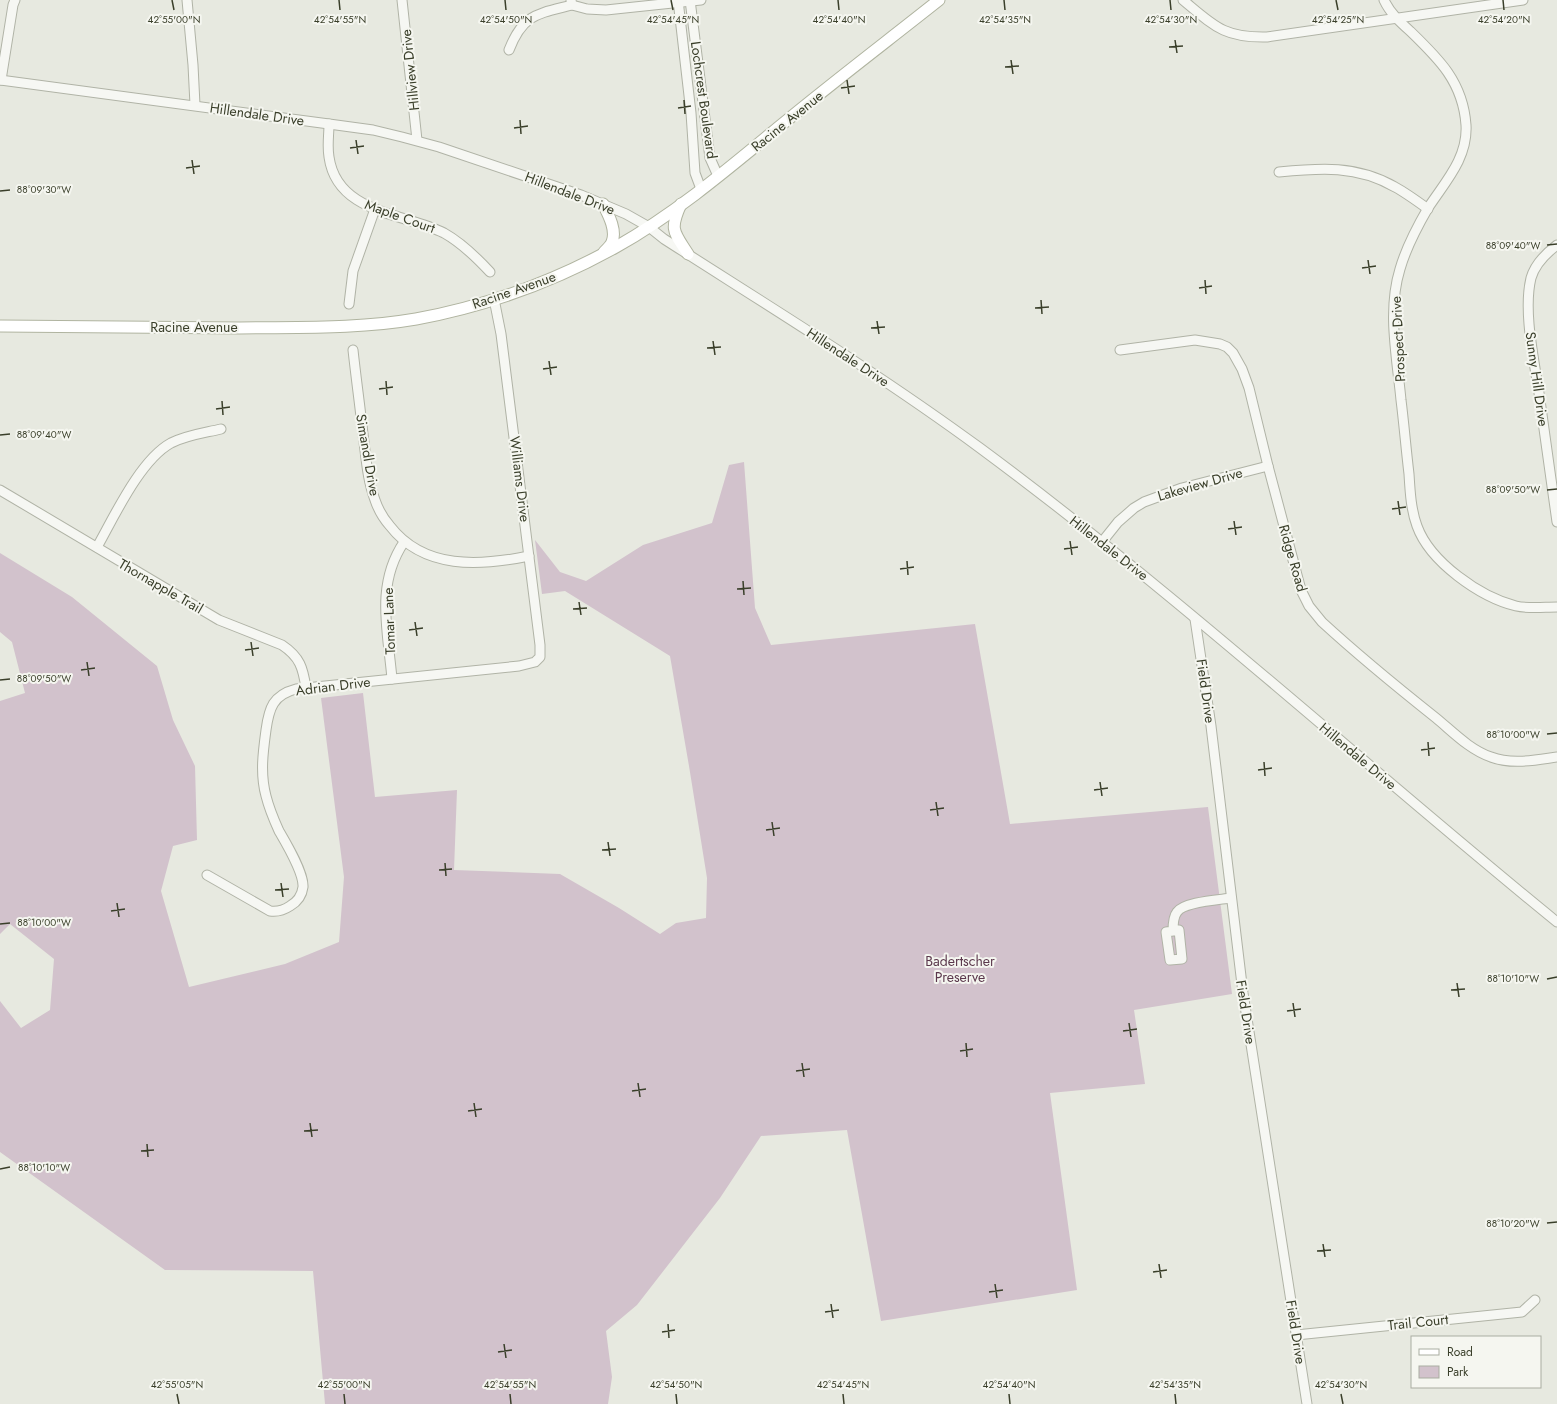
<svg xmlns="http://www.w3.org/2000/svg" width="1557" height="1404" font-family="Jost,sans-serif">
<rect width="100%" height="100%" fill="#e7e9e0"/>
<polygon fill="#d2c2cc" points="744,462 755,608 771,645 975,624 1010,824 1208,807 1232,994 1134,1010 1145,1084 1050,1093 1077,1290 881,1321 847,1130 761,1136 720,1198 637,1305 606,1331 612,1377 608,1404 325,1404 313,1271 165,1270 0,1152 0,1001 21,1028 50,1010 54,959 10,924 0,934 0,701 25,693 12,642 0,632 0,553 72,597 157,666 173,720 195,766 197,840 173,846 161,891 189,987 285,964 339,942 344,877 321,698 363,693 375,797 457,790 454,870 560,874 619,908 660,934 676,923 706,918 707,878 689,766 670,656 565,591 542,594 535,540 560,572 586,581 643,545 712,523 729,465"/>
<g fill="none" stroke-linecap="round" stroke-linejoin="round">
<g stroke="#b0b3a6" stroke-width="11">
<g id="minor">
<polyline points="187,0 193,65 195,105"/>
<polyline points="402,0 417,140"/>
<polyline points="571,0 572,5 587,9 606,10 701,0"/>
<polyline points="678,0 691,113 695,173 701,189"/>
<polyline points="690,0 710,158 718,176"/>
<path d="M 1183,0 C 1214,26 1224,38 1267,37 L 1523,0"/>
<path d="M 1384,0 C 1390,13 1400,22 1410,31 C 1439,59 1463,82 1466,125 C 1468,158 1445,182 1428,208 C 1417,227 1406,248 1400,269 C 1387,311 1397,357 1401,400 C 1404,424 1406,449 1409,474 C 1410,491 1411,510 1417,526 C 1430,562 1480,597 1516,606 C 1529,609 1544,607 1557,607"/>
<path d="M 509,50 C 523,14 537,14 572,5"/>
<path d="M 0,80 L 329,124 L 373,130 L 402,137 L 439,147 L 581,195 L 626,214 L 649,227 L 664,239 C 770,307 878,373 980,448 C 1180,596 1364,765 1557,922"/>
<polyline points="1,80 13,5 15,0"/>
<path d="M 329,124 C 329,135 327,146 329,157 C 337,214 405,213 444,233 C 462,243 477,258 490,272"/>
<path d="M 1279,172 C 1320,168 1357,165 1395,187 C 1406,193 1417,201 1428,209"/>
<path d="M 1557,245 C 1545,254 1535,264 1531,278 C 1523,311 1534,359 1539,393 C 1545,436 1551,479 1557,522"/>
<polyline points="349,304 353,271 375,209"/>
<path d="M 353,350 C 356,378 360,406 363,434 C 366,456 367,479 375,500 C 378,509 383,518 390,526 C 424,570 480,566 529,556"/>
<path d="M 1120,350 L 1195,340 L 1220,344 L 1227,347 L 1233,353 L 1242,369 L 1249,388 L 1268,466 L 1301,590 L 1309,606 L 1322,622 C 1359,656 1397,687 1436,718 C 1453,732 1470,750 1491,757 C 1512,765 1535,760 1557,757"/>
<path d="M 0,490 L 219,620 L 282,645 C 300,657 303,668 306,688"/>
<polyline points="1102,542 1118,522 1134,508 1144,502 1182,488 1268,466"/>
<path d="M 97,547 C 114,517 140,460 171,443 C 187,435 204,433 221,429"/>
<polyline points="1195,619 1211,726 1243,993 1307,1404"/>
<path d="M 392,679 C 388,631 375,585 404,542"/>
<path d="M 207,875 L 270,911 C 277,912 284,910 290,906 C 297,902 302,895 303,887 C 304,873 286,843 279,831 C 274,820 269,808 266,796 C 260,774 263,752 266,730 C 269,708 273,695 296,689 L 519,666 L 535,662 L 540,657 L 540,645 L 501,334 L 494,299"/>
<path d="M 1173,931 L 1166,932 L 1170,960 L 1182,959 L 1179,930 L 1173,931 C 1173,925 1173,917 1177,912 C 1184,902 1218,900 1231,898"/>
<polyline points="1296,1335 1522,1312 1535,1300"/>
</g>
</g>
<g stroke="#b0b4a0" stroke-width="13">
<g id="major">
<path d="M 603,204 C 608,214 617,230 612,242 C 611,245 607,249 604,252"/>
<path d="M 681,204 C 669,230 674,232 688,254"/>
<path d="M 0,326 C 80,327 160,328 240,328 C 298,327 358,329 416,319 C 486,306 555,281 616,247 C 675,214 728,169 780,126 C 832,83 886,42 939,0"/>
</g>
</g>
<use href="#minor" stroke="#f6f7f3" stroke-width="9"/>
<use href="#major" stroke="#fff" stroke-width="11"/>
</g>
<path fill="none" stroke="#3a3f2a" stroke-width="1.5" d="M 172,0 L 174,10M 339,0 L 340,10M 505,0 L 506,10M 671,0 L 673,10M 838,0 L 839,10M 1004,0 L 1005,10M 1170,0 L 1171,10M 1336,0 L 1338,10M 1503,0 L 1504,10M 1175,40 L 1177,53M 1169,47 L 1183,46M 1011,60 L 1013,74M 1005,67 L 1019,66M 847,80 L 849,94M 841,88 L 855,86M 684,100 L 685,114M 678,108 L 691,106M 520,120 L 521,134M 514,128 L 528,126M 356,140 L 358,154M 350,148 L 364,146M 192,160 L 194,174M 186,168 L 200,166M 0,191 L 10,190M 1547,245 L 1557,244M 1368,260 L 1370,274M 1362,268 L 1376,266M 1205,280 L 1206,294M 1199,288 L 1212,286M 1041,300 L 1042,314M 1035,308 L 1049,307M 877,321 L 879,334M 871,328 L 885,327M 713,341 L 715,355M 707,348 L 721,347M 549,361 L 551,375M 543,369 L 557,367M 386,381 L 387,395M 379,389 L 393,387M 222,401 L 223,415M 216,409 L 230,407M 0,435 L 10,434M 1547,490 L 1557,489M 1398,501 L 1400,515M 1392,509 L 1406,507M 1234,521 L 1236,535M 1228,529 L 1242,527M 1070,541 L 1072,555M 1064,549 L 1078,547M 907,561 L 908,575M 900,569 L 914,567M 743,581 L 744,595M 737,589 L 751,588M 579,602 L 581,615M 573,609 L 587,608M 415,622 L 417,636M 409,630 L 423,628M 251,642 L 253,656M 245,650 L 259,648M 87,662 L 89,676M 81,670 L 95,668M 0,680 L 10,679M 1547,734 L 1557,733M 1428,742 L 1429,756M 1421,750 L 1435,748M 1264,762 L 1265,776M 1258,770 L 1272,768M 1100,782 L 1102,796M 1094,790 L 1108,788M 936,802 L 938,816M 930,810 L 944,808M 772,822 L 774,836M 766,830 L 780,828M 608,842 L 610,856M 602,850 L 616,849M 445,863 L 446,876M 439,870 L 452,869M 281,883 L 283,897M 275,890 L 289,889M 117,903 L 119,917M 111,911 L 125,909M 0,924 L 10,923M 1547,979 L 1557,977M 1457,983 L 1459,997M 1451,990 L 1465,989M 1293,1003 L 1295,1017M 1287,1011 L 1301,1009M 1129,1023 L 1131,1037M 1123,1031 L 1137,1029M 966,1043 L 967,1057M 960,1051 L 973,1049M 802,1063 L 804,1077M 796,1071 L 810,1069M 638,1083 L 640,1097M 632,1091 L 646,1089M 474,1103 L 476,1117M 468,1111 L 482,1109M 310,1123 L 312,1137M 304,1131 L 318,1130M 147,1144 L 148,1157M 141,1151 L 154,1150M 0,1169 L 10,1167M 1547,1223 L 1557,1222M 1323,1244 L 1325,1257M 1317,1251 L 1331,1250M 1159,1264 L 1161,1278M 1153,1272 L 1167,1270M 995,1284 L 997,1298M 989,1292 L 1003,1290M 831,1304 L 833,1318M 825,1312 L 839,1310M 668,1324 L 669,1338M 662,1332 L 675,1330M 504,1344 L 506,1358M 498,1352 L 512,1350M 177,1394 L 179,1404M 344,1394 L 345,1404M 510,1394 L 511,1404M 676,1394 L 677,1404M 843,1394 L 844,1404M 1009,1394 L 1010,1404M 1175,1394 L 1176,1404M 1341,1394 L 1343,1404"/>
<g text-anchor="middle" stroke-width="4" stroke-linejoin="round" paint-order="stroke">
<g font-size="14" fill="#3a3f2a" stroke="#f5f6f0">
<text transform="translate(410 70) rotate(-96)" y="5">Hillview Drive</text>
<text transform="translate(704 100) rotate(82)" y="5">Lochcrest Boulevard</text>
<text transform="translate(257 114) rotate(8)" y="5">Hillendale Drive</text>
<text transform="translate(787 121) rotate(-39)" y="5">Racine Avenue</text>
<text transform="translate(570 193) rotate(21)" y="5">Hillendale Drive</text>
<text transform="translate(400 216) rotate(20)" y="5">Maple Court</text>
<text transform="translate(514 290) rotate(-19)" y="5">Racine Avenue</text>
<text x="194" y="332">Racine Avenue</text>
<text transform="translate(1398 339) rotate(-93)" y="5">Prospect Drive</text>
<text transform="translate(848 357) rotate(33)" y="5">Hillendale Drive</text>
<text transform="translate(1537 379) rotate(82)" y="5">Sunny Hill Drive</text>
<text transform="translate(368 455) rotate(80)" y="5">Simandl Drive</text>
<text transform="translate(520 479) rotate(83)" y="5">Williams Drive</text>
<text transform="translate(1200 484) rotate(-16)" y="5">Lakeview Drive</text>
<text transform="translate(1109 548) rotate(38)" y="5">Hillendale Drive</text>
<text transform="translate(1293 558) rotate(74)" y="5">Ridge Road</text>
<text transform="translate(161 586) rotate(30)" y="5">Thornapple Trail</text>
<text transform="translate(389 621) rotate(-92)" y="5">Tomar Lane</text>
<text transform="translate(333 686) rotate(-7)" y="5">Adrian Drive</text>
<text transform="translate(1206 691) rotate(82)" y="5">Field Drive</text>
<text transform="translate(1358 756) rotate(40)" y="5">Hillendale Drive</text>
<text transform="translate(1246 1012) rotate(81)" y="5">Field Drive</text>
<text transform="translate(1418 1322) rotate(-6)" y="5">Trail Court</text>
<text transform="translate(1296 1332) rotate(81)" y="5">Field Drive</text>
</g>
<g font-size="14" fill="#5b384c" stroke="#f5f6f0">
<text x="960" y="966">Badertscher<tspan x="960" dy="16">Preserve</tspan></text>
</g>
</g>
<g font-size="10" text-anchor="middle" fill="#3a3f2a" stroke="#f5f6f0" stroke-width="4" stroke-linejoin="round" paint-order="stroke">
<text x="174" y="23">42°55'00"N</text>
<text x="340" y="23">42°54'55"N</text>
<text x="506" y="23">42°54'50"N</text>
<text x="673" y="23">42°54'45"N</text>
<text x="839" y="23">42°54'40"N</text>
<text x="1005" y="23">42°54'35"N</text>
<text x="1171" y="23">42°54'30"N</text>
<text x="1338" y="23">42°54'25"N</text>
<text x="1504" y="23">42°54'20"N</text>
<text x="44" y="193">88°09'30"W</text>
<text x="1513" y="249">88°09'40"W</text>
<text x="44" y="438">88°09'40"W</text>
<text x="1513" y="493">88°09'50"W</text>
<text x="44" y="682">88°09'50"W</text>
<text x="1513" y="738">88°10'00"W</text>
<text x="44" y="926">88°10'00"W</text>
<text x="1513" y="982">88°10'10"W</text>
<text x="44" y="1171">88°10'10"W</text>
<text x="1513" y="1227">88°10'20"W</text>
<text x="177" y="1388">42°55'05"N</text>
<text x="344" y="1388">42°55'00"N</text>
<text x="510" y="1388">42°54'55"N</text>
<text x="676" y="1388">42°54'50"N</text>
<text x="843" y="1388">42°54'45"N</text>
<text x="1009" y="1388">42°54'40"N</text>
<text x="1175" y="1388">42°54'35"N</text>
<text x="1341" y="1388">42°54'30"N</text>
</g>
<rect x="1411" y="1336" width="130" height="52" fill="#f5f6f0" stroke="#aaada1"/>
<rect x="1419" y="1349" width="20" height="6" fill="#ffffff" stroke="#aaada1"/>
<text x="1447" y="1356" font-size="12" fill="#3a3f2a">Road</text>
<rect x="1419" y="1366" width="20" height="12" fill="#d2c2cc" stroke="#aaada1"/>
<text x="1447" y="1376" font-size="12" fill="#3a3f2a">Park</text>
</svg>
